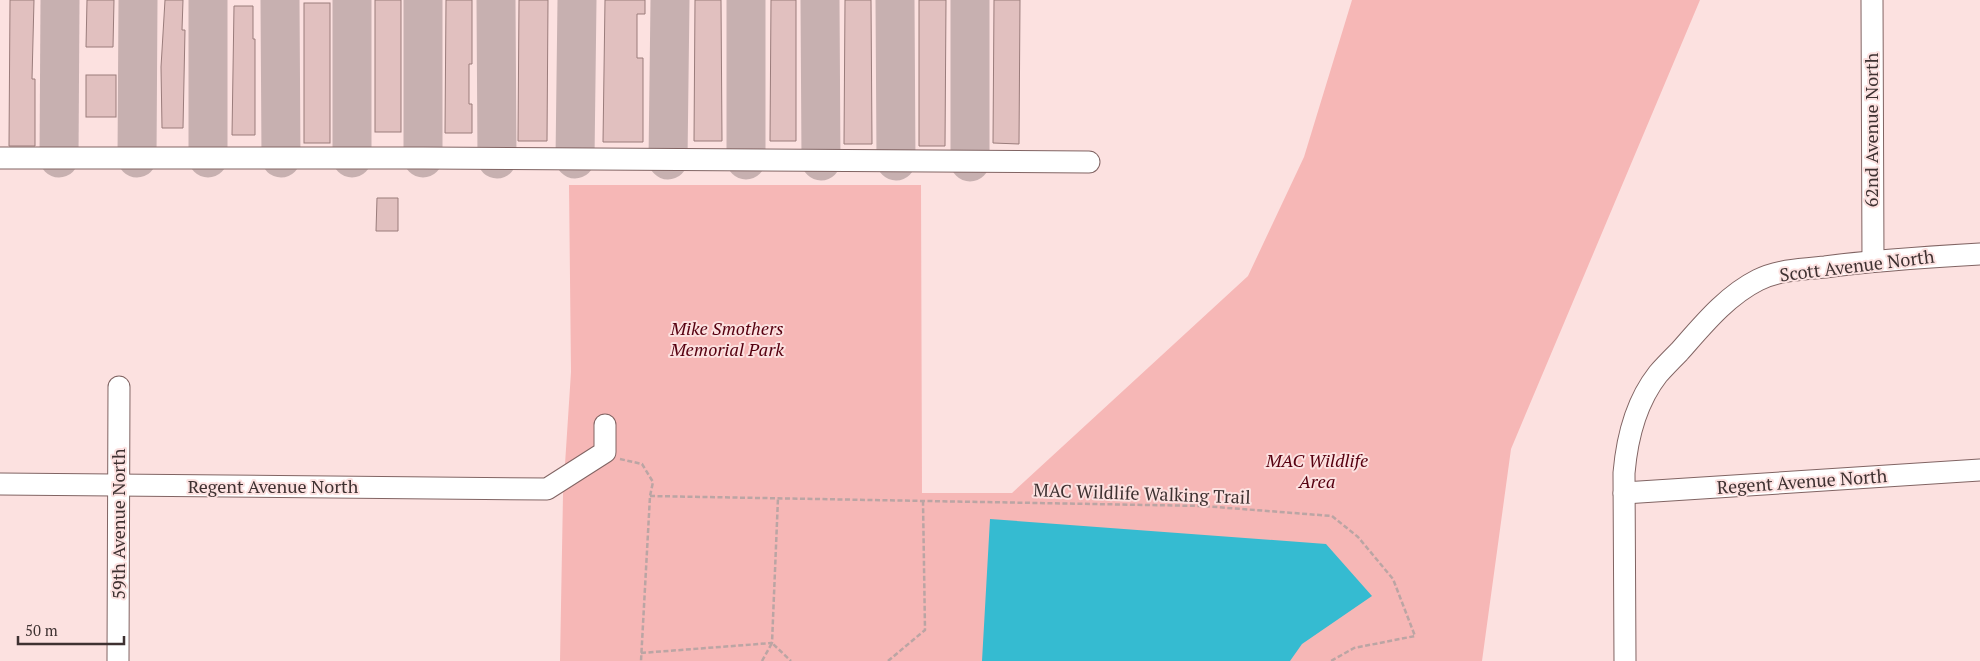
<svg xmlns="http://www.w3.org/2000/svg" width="1980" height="661" font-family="'PT Serif',serif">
<rect width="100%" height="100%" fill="#fce1e0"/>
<polygon fill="#f6b7b6" points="1352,0 1700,0 1511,449 1482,661 560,661 563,495 571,372 569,185 921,185 922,493 1012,493 1248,276 1304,157"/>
<polygon fill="#35bbd1" points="990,519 1326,544 1372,596 1302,644 1290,661 982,661"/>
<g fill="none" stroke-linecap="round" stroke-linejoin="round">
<g stroke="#c7b0b0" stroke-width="39">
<polyline points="280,0 281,158"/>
<polyline points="352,0 352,158"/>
<polyline points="423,0 423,158"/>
<polyline points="496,0 497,159"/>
<polyline points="746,0 746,160"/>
<polyline points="820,0 821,161"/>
<polyline points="895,0 896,161"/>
<polyline points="59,158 60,0"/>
<polyline points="137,158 138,0"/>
<polyline points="208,158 208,0"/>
<polyline points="575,159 577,0"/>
<polyline points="668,160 670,0"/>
<polyline points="970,162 970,0"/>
</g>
</g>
<g fill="#e1c0bf" stroke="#9a7c7b">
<polygon points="10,0 34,0 32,79 35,79 35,146 9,146"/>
<polygon points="87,0 114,0 113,47 86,47"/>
<polygon points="165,0 183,0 182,30 185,30 183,128 162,128 161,67"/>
<rect x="375" y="0" width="26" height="132"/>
<polygon points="446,0 472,0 472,64 469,64 469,104 472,104 472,133 445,133"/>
<polygon points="519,0 548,0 547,141 518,141"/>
<polygon points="605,0 645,0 645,14 637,14 637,58 643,58 643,142 603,142"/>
<polygon points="695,0 721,0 722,141 694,141"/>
<polygon points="771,0 796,0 796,141 770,141"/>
<polygon points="845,0 871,0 872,144 844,144"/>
<polygon points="919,0 946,0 945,146 919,146"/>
<polygon points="994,0 1020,0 1019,144 993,143"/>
<rect x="304" y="3" width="26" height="140"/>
<polygon points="234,6 253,6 253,39 255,39 255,135 232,135"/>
<rect x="86" y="75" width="30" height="42"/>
<polygon points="377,198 398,198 398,231 376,231"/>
</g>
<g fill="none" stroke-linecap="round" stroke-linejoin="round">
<g stroke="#816463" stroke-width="23">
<g id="minor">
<polyline points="1872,0 1873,261"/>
<polyline points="0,158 423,158 1089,162"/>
<polyline points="0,484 547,489 605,452 605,425"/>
<polyline points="1624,493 1980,470"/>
<polyline points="118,661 119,387"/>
<path d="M 1625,661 L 1624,473 C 1627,438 1636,402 1658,374 C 1665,366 1672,359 1679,352 C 1702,326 1726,296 1758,280 C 1778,270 1803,269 1825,267 C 1876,260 1928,257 1980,254"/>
</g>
</g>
<g stroke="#bba5a4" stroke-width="2.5" stroke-dasharray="5 2.5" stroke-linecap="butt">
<polyline points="620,459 642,464 653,482 650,496 641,661"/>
<polyline points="650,496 1203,506 1332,516 1358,537 1393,579 1415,636 1354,648 1331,661"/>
<polyline points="641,653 772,643 778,498"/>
<polyline points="762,661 772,643 791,661"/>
<polyline points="888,661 925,630 923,501"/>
</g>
<use href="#minor" stroke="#fff" stroke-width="21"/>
</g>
<g text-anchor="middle" stroke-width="4" stroke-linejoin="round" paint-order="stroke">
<g font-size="18" fill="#3e3131" stroke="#fce1e0">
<text transform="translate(1872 130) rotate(-90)" y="6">62nd Avenue North</text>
<text transform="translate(1857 266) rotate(-7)" y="6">Scott Avenue North</text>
<text transform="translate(1802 482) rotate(-4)" y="6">Regent Avenue North</text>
<text x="273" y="493">Regent Avenue North</text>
<text transform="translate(1142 494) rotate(2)" y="6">MAC Wildlife Walking Trail</text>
<text transform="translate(119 524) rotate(-90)" y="6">59th Avenue North</text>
</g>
<g font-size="18" font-style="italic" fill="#560010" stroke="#fce1e0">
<text x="727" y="335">Mike Smothers<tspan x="727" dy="21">Memorial Park</tspan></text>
<text x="1317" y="467">MAC Wildlife<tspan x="1317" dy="21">Area</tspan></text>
</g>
</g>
<path d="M18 636v8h106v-8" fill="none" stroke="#3e3131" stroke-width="2.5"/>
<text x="25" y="636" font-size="15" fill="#3e3131" stroke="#fce1e0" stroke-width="4" paint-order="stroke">50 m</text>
</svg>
